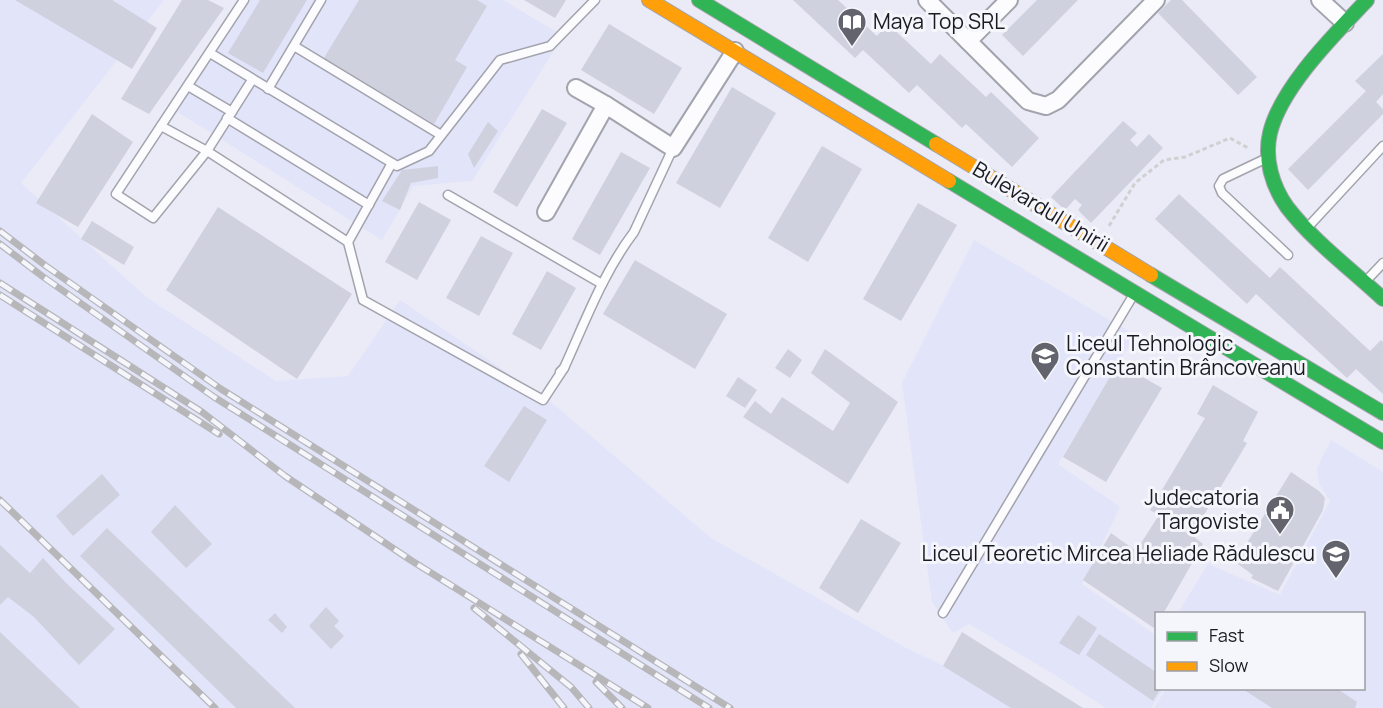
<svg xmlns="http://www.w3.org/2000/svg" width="1383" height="708" font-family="Manrope,sans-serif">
<rect width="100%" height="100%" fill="#eaebf6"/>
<g fill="#e2e4fa">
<polygon points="0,0 164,0 21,183 146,297 276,381 348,376 400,300 552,403 711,538 906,648 1033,708 0,708"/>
<polygon points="242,0 503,0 563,36 472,181 413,186 382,240 176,111"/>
<polygon points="974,240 1135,335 1058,464 1120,507 1082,584 1154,634 1156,640 1156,688 1163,689 1151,708 1106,708 1055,675 969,624 953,633 932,602 902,383"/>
<polygon points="1331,440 1383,472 1383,708 1154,708 1166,689 1364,688 1364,614 1178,613 1208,564 1280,595 1330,501 1319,483 1317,468"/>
</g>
<g fill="#cfd1df">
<polygon points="15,0 112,0 157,28 132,69"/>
<polygon points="182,0 208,0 224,8 149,114 121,99"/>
<polygon points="260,0 307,0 263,73 228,53"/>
<polygon points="359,0 477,0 487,6 455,60 467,67 434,124 324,58"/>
<polygon points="524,0 566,0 555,18"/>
<polygon points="793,0 838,0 877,36 888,24 931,64 940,54 986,97 991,92 1039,138 1012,167 966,124 962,128 917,85 909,93 863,50 855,58"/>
<polygon points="1037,0 1078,0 1023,56 1002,35"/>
<polygon points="1171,0 1182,0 1257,77 1238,95 1158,13"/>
<polygon points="609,24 682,68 654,114 581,70"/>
<polygon points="1383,54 1383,94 1376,102 1383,109 1383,114 1308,190 1288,169 1366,91 1355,81"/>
<polygon points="732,87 776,113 720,208 676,183"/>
<polygon points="542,109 567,123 517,207 493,192"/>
<polygon points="92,114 133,142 78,227 36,203"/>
<polygon points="1123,121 1137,133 1130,140 1137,147 1149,134 1163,148 1091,223 1078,210 1082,205 1075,199 1065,210 1051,197"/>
<polygon points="488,122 498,131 474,168 468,154"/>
<polygon points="822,146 862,169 808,262 768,238"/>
<polygon points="621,152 650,168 600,255 572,239"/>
<polygon points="438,166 438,178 411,183 400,210 382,201 402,170"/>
<polygon points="1179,194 1270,278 1280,267 1370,351 1381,340 1383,342 1383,394 1356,369 1347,378 1256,294 1247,304 1155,219"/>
<polygon points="419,202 451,220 417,280 385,262"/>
<polygon points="918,203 957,225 901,321 863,299"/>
<polygon points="218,207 352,294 297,379 166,290"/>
<polygon points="92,221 134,247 124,265 81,239"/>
<polygon points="481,236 513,253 479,316 446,298"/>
<polygon points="635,260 727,314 695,369 603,314"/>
<polygon points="547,271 576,288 541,350 512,334"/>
<polygon points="788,349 802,360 790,378 775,368"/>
<polygon points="825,349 898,402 848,484 743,417 755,401 771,414 782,397 833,431 850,403 811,373"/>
<polygon points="1118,363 1162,388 1106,482 1063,457"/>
<polygon points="738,377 757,390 745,408 726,396"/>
<polygon points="1213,385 1258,412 1243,441 1247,443 1192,535 1203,544 1163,614 1156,614 1156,624 1154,628 1083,580 1111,533 1136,551 1159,515 1150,510 1205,418 1197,414"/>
<polygon points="524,406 547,420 509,482 484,466"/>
<polygon points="1291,472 1319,491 1325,498 1323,510 1278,591 1251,578 1253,575 1235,562"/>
<polygon points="102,474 120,495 73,536 56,516"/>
<polygon points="175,505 212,544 186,568 151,532"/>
<polygon points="861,519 901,543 858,613 819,588"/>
<polygon points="107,528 295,708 236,708 80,556"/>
<polygon points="0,545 30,573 43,558 66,583 115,629 79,665 34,617 8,597 0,605"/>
<polygon points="326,607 339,621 334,626 344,636 331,649 309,626"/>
<polygon points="275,613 287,627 282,633 268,620"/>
<polygon points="1078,615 1097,628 1079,655 1059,643"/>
<polygon points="0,632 80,708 0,708"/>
<polygon points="962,632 1083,708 1011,708 943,666"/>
<polygon points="1099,634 1156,672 1156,688 1161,688 1153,701 1086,655"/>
<polygon points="1241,688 1336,688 1357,702 1355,708 1272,708"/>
</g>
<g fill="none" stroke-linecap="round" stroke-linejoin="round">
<g stroke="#a2a3ac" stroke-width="11">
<g id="lane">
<polyline points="244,0 116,194 153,218 207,151 348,242 392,163"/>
<polyline points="294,46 441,135"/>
<polyline points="210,53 397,166 429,151 500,60 550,46 595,0"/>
<polyline points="188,86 232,112"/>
<polyline points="268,89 321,0"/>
<polyline points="227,118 369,205"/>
<polyline points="161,126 207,151 252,80"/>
<polyline points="1267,158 1223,179 1219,186 1222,193 1288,255"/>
<polyline points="448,195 602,284"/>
<polyline points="1308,227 1383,146"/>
<polyline points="348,242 363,300 543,400 564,368"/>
<polyline points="1365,282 1383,263"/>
<path d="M 560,372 L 564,368 C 585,322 603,273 634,232 L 673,148"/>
<polyline points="943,613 1134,294"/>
</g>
</g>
<g stroke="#a2a3ac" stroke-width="20">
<g id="street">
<polyline points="927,0 1028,101 1046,106 1058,100 1156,0"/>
<polyline points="1320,0 1345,23"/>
<polyline points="968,41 1009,0"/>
<polyline points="576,88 606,105"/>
<polyline points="546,212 606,105 673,148 735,51"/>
</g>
</g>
<g stroke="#a2a3ac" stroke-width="16">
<g id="fast">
<polyline points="699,0 936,144"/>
<path d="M 1367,0 C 1335,34 1281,87 1270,133 C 1264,158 1272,186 1287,207 C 1314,242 1351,269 1383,299"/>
<polyline points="949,181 1383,442"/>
<polyline points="1151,275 1383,413"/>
</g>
</g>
<g stroke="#a2a3ac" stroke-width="16">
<g id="slow">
<polyline points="649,0 949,181"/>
<polyline points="936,144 1151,275"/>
</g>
</g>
<polyline stroke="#d0d0d3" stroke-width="3" stroke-dasharray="4.5 3" stroke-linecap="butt" points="1109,226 1135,183 1164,160 1185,157 1230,138 1250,149"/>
<use href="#lane" stroke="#fcfcfe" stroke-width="8"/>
<use href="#street" stroke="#fcfcfe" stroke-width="16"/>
<use href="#fast" stroke="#30b455" stroke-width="14"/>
<use href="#slow" stroke="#ff9f0a" stroke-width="14"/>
<g stroke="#b7b7ba" stroke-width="7">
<g id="rail">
<polyline points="0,231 46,266 221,389 730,708"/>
<polyline points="0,244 42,276 214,397 709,708"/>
<polyline points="0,283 202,412 285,476 412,561 648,708"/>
<polyline points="0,295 219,434"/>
<polyline points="0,500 215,708"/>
<polyline points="474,608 571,687 589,708"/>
<polyline points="521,654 564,708"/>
<polyline points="596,682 622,708"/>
</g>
</g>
<use href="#rail" stroke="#f5f6fb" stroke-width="4.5" stroke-dasharray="14" stroke-linecap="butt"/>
</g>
<defs>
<g id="library-pin" transform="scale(1.5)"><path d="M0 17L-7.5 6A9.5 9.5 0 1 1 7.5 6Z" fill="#62636c" stroke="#f5f6fb"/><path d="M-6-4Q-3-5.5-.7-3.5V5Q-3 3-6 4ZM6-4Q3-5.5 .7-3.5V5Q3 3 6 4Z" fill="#fff"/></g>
<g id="school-pin" transform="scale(1.5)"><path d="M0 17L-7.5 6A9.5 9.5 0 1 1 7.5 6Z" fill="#62636c" stroke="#f5f6fb"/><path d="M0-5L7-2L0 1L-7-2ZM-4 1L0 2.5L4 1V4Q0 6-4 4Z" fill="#fff"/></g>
<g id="civic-pin" transform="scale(1.5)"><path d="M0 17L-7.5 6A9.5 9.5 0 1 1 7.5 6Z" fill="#62636c" stroke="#f5f6fb"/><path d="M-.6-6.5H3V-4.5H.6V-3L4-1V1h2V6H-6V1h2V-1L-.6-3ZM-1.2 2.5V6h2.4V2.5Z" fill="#fff"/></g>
</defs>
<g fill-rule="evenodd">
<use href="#library-pin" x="852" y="22"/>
<use href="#school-pin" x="1045" y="356"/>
<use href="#civic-pin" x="1280" y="510"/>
<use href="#school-pin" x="1336" y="554"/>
</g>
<g text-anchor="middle" stroke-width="6" stroke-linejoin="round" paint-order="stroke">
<g font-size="21" fill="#191a22" stroke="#f5f6fb" text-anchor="start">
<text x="873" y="29">Maya Top SRL</text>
<text x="1066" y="351">Liceul Tehnologic<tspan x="1066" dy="24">Constantin Brâncoveanu</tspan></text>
<text x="1259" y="505" text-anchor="end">Judecatoria<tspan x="1259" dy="24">Targoviste</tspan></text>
<text x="1315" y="561" text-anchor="end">Liceul Teoretic Mircea Heliade Rădulescu</text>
</g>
<g font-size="21" fill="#191a22" stroke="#f5f6fb">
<text transform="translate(1041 207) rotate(31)" y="7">Bulevardul Unirii</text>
</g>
</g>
<rect x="1155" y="612" width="210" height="78" fill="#f5f6fb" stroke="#9d9ea4" stroke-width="1.5"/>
<rect x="1167" y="632" width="30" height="9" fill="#30b455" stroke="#9d9ea4" stroke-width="1.5"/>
<text x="1209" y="642" font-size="18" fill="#191a22">Fast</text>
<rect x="1167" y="662" width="30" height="9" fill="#ff9f0a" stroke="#9d9ea4" stroke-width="1.5"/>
<text x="1209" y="672" font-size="18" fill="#191a22">Slow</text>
</svg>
